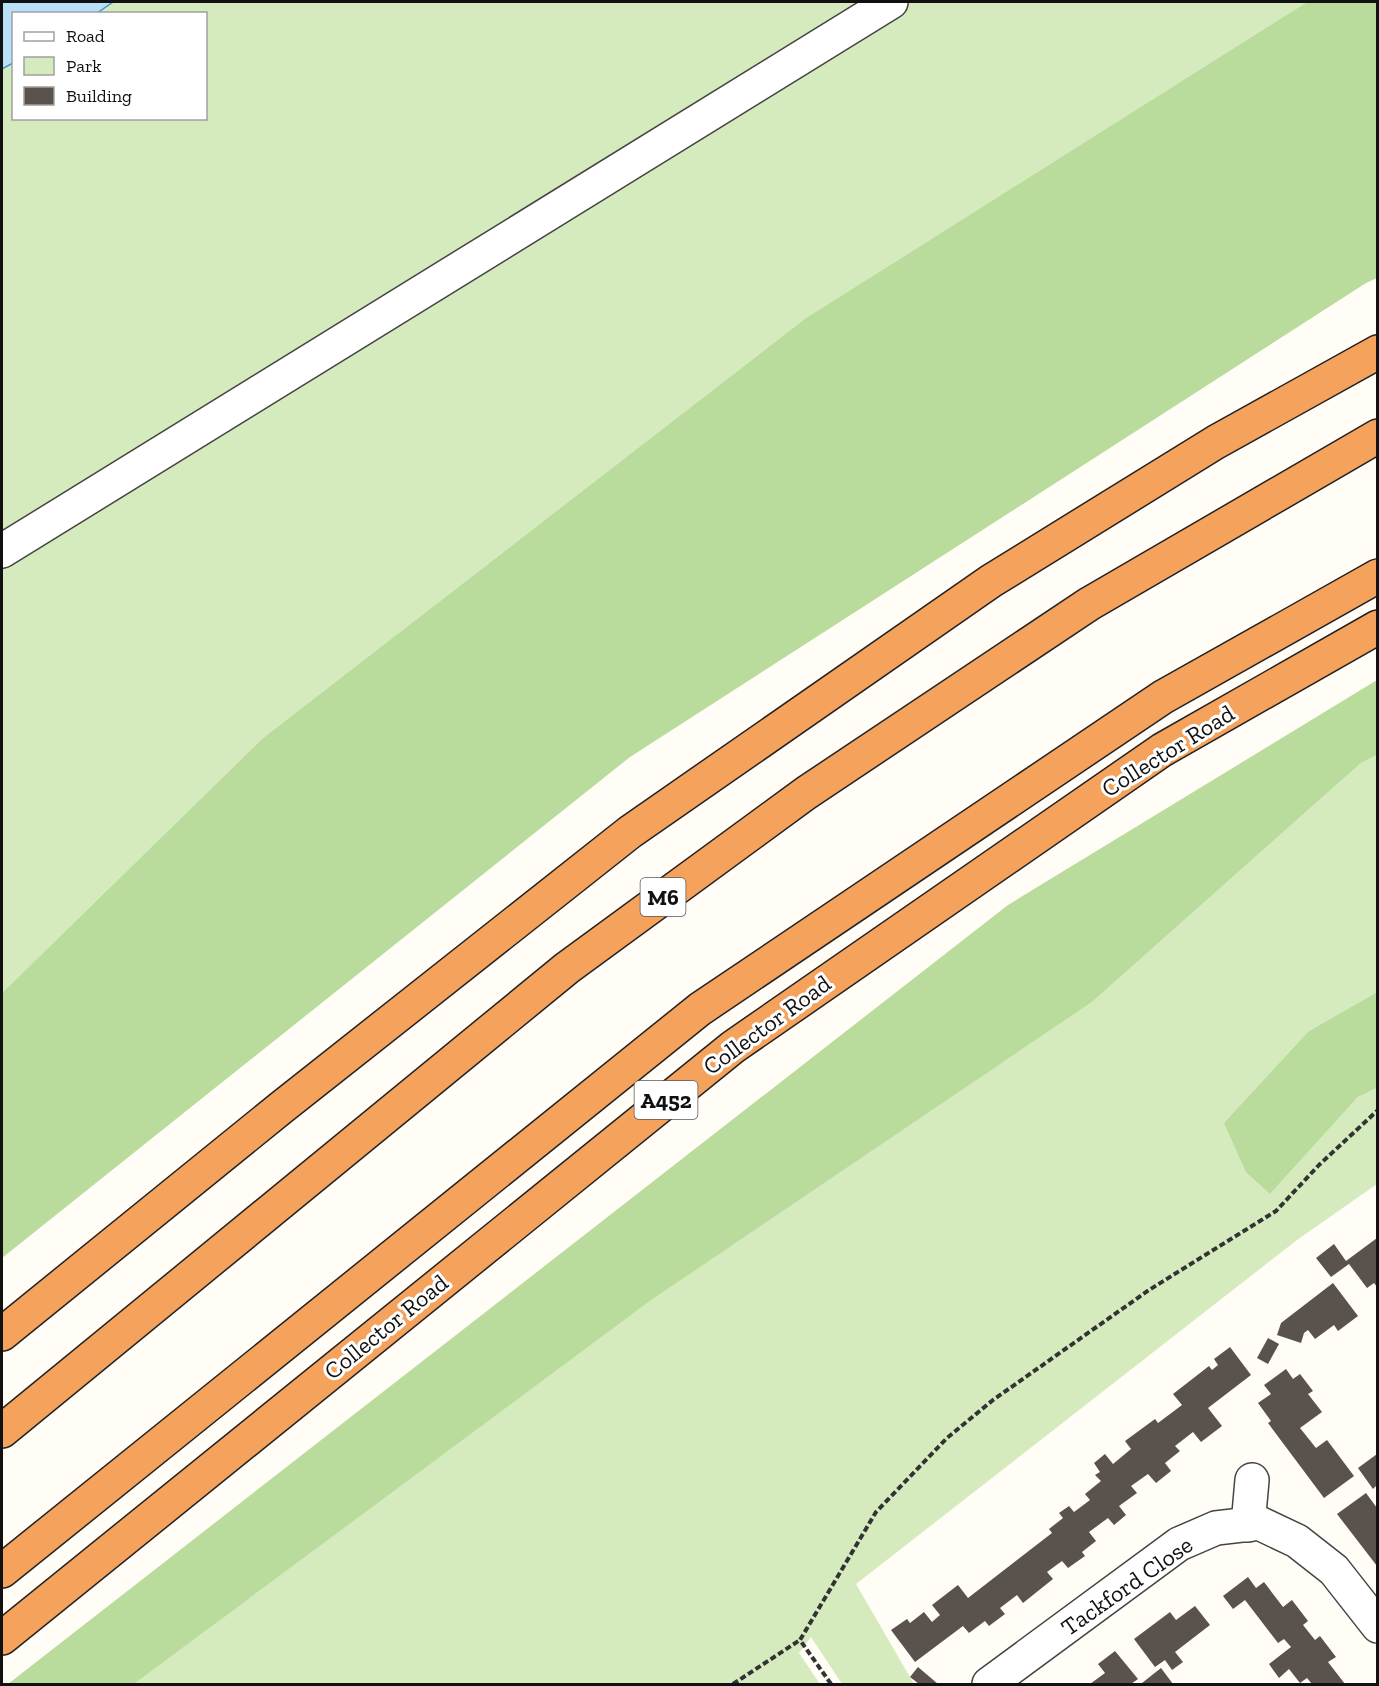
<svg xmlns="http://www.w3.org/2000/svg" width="1379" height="1686" font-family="'Zilla Slab',serif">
<rect width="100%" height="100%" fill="#fffdf5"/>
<g fill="#d5ebbd">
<polygon points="113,2 1307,2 806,318 263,738 2,993 2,69 13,63 14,118 206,118 206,14 97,13"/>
<polygon points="1377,755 1377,992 1309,1031 1270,1194 1358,1097 1377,1088 1377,1184 1297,1240 856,1584 914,1684 842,1684 811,1637 799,1653 820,1684 134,1684 651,1299 1092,1002 1361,763"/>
</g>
<g fill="#b9dc9c">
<polygon points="1307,2 1377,2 1377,278 1366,283 630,757 2,1258 2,993 263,738 806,318"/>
<polygon points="1377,680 1377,755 1361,763 1092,1002 651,1300 134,1684 8,1684 1008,905"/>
<polygon points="1377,992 1377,1088 1358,1097 1270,1194 1246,1172 1224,1123 1309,1031"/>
</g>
<polygon fill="#b9e0f7" stroke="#3f96cf" stroke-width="1.5" points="2,2 113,2 97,13 14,14 13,63 2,69"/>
<g fill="#5a524d">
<polygon points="1377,1238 1377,1287 1374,1283 1367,1288 1349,1264 1331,1277 1316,1258 1334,1244 1346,1261"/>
<polygon points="1333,1283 1358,1316 1338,1331 1334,1325 1315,1339 1308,1330 1304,1333 1301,1343 1277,1335 1281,1323"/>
<polygon points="1268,1338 1279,1344 1268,1364 1257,1358"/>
<polygon points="1230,1347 1251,1375 1208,1408 1222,1426 1201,1442 1193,1432 1175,1446 1180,1451 1165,1463 1171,1471 1156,1483 1148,1474 1131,1486 1137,1493 1119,1506 1126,1515 1114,1525 1108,1518 1089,1532 1096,1541 1082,1552 1085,1556 1068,1568 1062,1561 1047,1572 1053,1579 1023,1603 1017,1595 1000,1608 1005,1614 989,1626 985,1621 969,1633 963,1626 915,1662 891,1630 907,1619 910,1623 924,1612 932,1622 940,1615 932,1605 958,1585 968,1598 1052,1533 1049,1529 1063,1518 1059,1513 1069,1506 1074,1512 1090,1500 1085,1494 1101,1481 1095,1475 1100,1472 1094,1463 1105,1454 1113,1464 1131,1449 1125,1441 1155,1419 1158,1423 1182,1405 1173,1394 1209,1366 1212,1370 1218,1365 1214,1359"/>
<polygon points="1286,1369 1293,1379 1300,1374 1313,1391 1308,1394 1322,1412 1300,1428 1316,1448 1327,1440 1354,1476 1324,1498 1268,1423 1271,1421 1258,1403 1271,1394 1264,1385"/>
<polygon points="1377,1454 1377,1485 1373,1489 1358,1468"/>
<polygon points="1366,1493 1377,1508 1377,1566 1337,1514"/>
<polygon points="1248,1577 1256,1588 1264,1582 1283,1607 1292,1600 1308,1621 1303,1625 1315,1640 1320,1636 1336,1657 1328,1662 1345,1684 1312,1684 1307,1678 1300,1683 1289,1669 1279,1678 1269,1664 1291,1647 1284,1639 1278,1643 1245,1600 1233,1609 1223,1596"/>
<polygon points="1195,1606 1210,1625 1175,1652 1183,1662 1172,1670 1165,1660 1155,1667 1134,1639 1170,1612 1176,1620"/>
<polygon points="1115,1651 1138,1679 1131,1684 1090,1684 1105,1673 1098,1664"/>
<polygon points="918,1667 938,1684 919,1684 910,1677"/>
<polygon points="1161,1668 1173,1684 1143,1684 1142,1683"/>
</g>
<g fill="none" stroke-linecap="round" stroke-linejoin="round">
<g stroke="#444" stroke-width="36">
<g id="minor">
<polyline points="2,551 891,2"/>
<polyline points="1248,1525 1252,1480"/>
<polyline points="989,1684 1179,1544 1216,1528 1259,1523 1297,1541 1334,1570 1378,1626"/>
</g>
</g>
<g stroke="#222" stroke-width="36">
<g id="highway">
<polyline points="2,1334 282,1107 630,832 991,581 1216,442 1378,352"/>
<polyline points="2,1431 567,968 806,793 1089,604 1378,436"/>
<polyline points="2,1571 700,1009 1163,697 1378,576"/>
<polyline points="2,1638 733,1047 1162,750 1378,627"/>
</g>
</g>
<g stroke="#333" stroke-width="4" stroke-dasharray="6 3" stroke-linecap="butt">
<polyline points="733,1684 800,1640"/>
<polyline points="831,1684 800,1640 876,1512 947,1438 993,1400 1149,1290 1276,1211 1319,1165 1378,1110"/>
</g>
<use href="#minor" stroke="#fff" stroke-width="33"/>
<use href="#highway" stroke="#f5a25d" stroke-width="33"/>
</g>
<g text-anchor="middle" stroke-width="6" stroke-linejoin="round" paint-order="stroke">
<g fill="#fff" stroke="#585858" stroke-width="1.5">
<rect x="640.5" y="878" width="45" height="38" rx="4.5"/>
<rect x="634.5" y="1081" width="63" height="38" rx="4.5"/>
</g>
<g font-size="22" font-weight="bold" fill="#111">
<text x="663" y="905">M6</text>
<text x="666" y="1108">A452</text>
</g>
<g font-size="24" fill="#111" stroke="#fff">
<text transform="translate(1168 751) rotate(-32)" y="8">Collector Road</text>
<text transform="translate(767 1025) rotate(-36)" y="8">Collector Road</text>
<text transform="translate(386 1327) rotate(-39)" y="8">Collector Road</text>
<text transform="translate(1127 1586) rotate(-35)" y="8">Tackford Close</text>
</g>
</g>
<rect width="1379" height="1686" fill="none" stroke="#111111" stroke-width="6"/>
<rect x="12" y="12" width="195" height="108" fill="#ffffff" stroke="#a0a0a0" stroke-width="1.5"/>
<rect x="24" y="32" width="30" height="9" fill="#ffffff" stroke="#a0a0a0" stroke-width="1.5"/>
<text x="66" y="42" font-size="18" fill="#111111">Road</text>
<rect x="24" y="57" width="30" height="18" fill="#d5ebbd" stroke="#a0a0a0" stroke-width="1.5"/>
<text x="66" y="72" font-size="18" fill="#111111">Park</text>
<rect x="24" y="87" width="30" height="18" fill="#5a524d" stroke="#a0a0a0" stroke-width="1.5"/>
<text x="66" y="102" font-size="18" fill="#111111">Building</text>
</svg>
